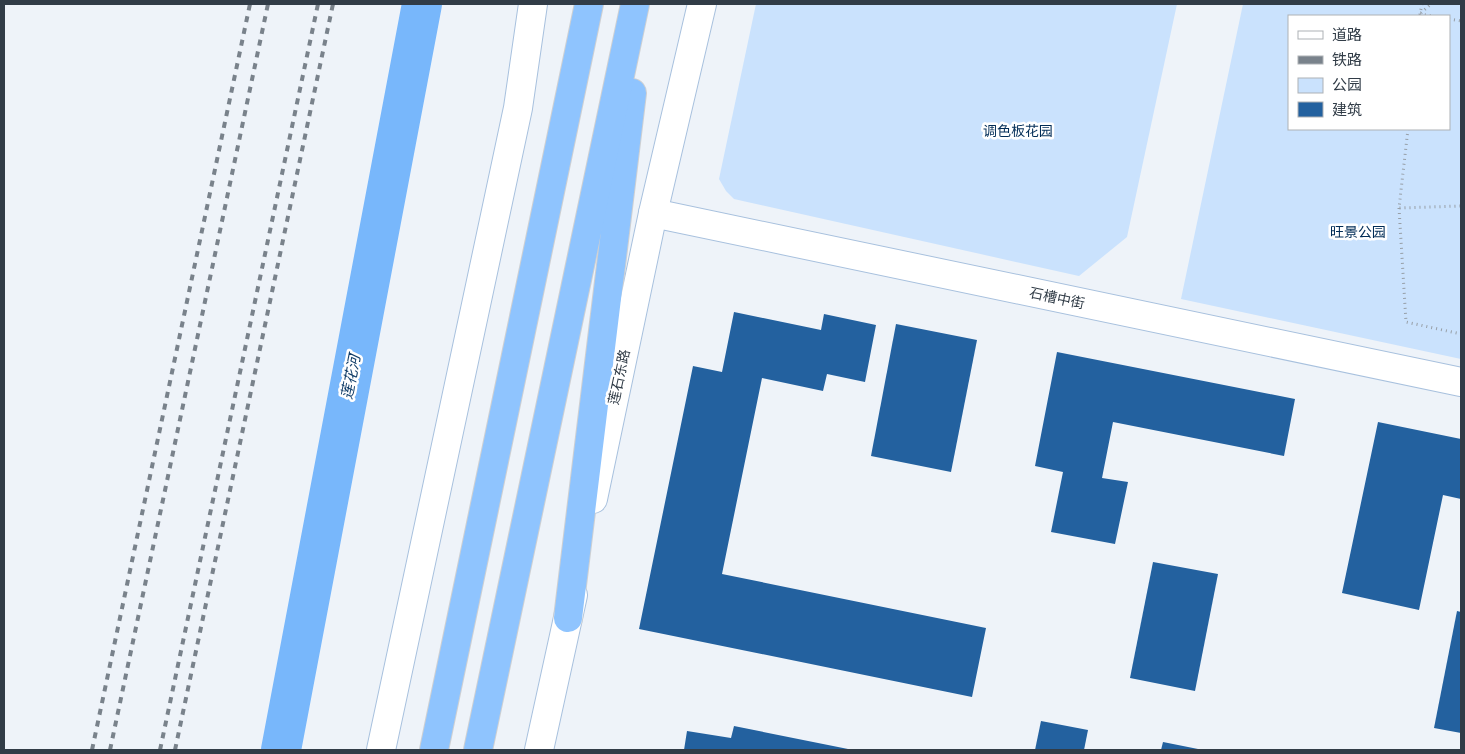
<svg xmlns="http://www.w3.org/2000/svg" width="1465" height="754" font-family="'Fira Sans','Noto Sans SC',sans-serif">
<rect width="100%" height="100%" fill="#eef3f9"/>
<g fill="#cae2fd" fill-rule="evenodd">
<polygon points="756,4 1177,4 1127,237 1079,276 734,199 726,191 719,179"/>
<path d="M 1243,4 L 1461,4 L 1461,359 L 1181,299 ZM 1289,16 L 1449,16 L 1449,129 L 1289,129 Z"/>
</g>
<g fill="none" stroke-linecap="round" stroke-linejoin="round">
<polyline stroke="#78b7fb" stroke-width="40" points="281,750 422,4"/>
</g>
<g fill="#23619f">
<polygon points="734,312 821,330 824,314 876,325 865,382 827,374 823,391 762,378 722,574 986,628 972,697 639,629 693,366 722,372"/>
<polygon points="896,324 977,340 951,472 871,456"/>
<polygon points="1057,352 1295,399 1284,456 1113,422 1102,478 1128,482 1115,544 1051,532 1063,472 1035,466"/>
<polygon points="1378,422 1461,439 1461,499 1443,495 1419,610 1342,593"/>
<polygon points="1153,562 1218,574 1195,691 1130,678"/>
<polygon points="1457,611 1461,612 1461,733 1434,728"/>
<polygon points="1041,721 1088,730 1084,750 1035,750"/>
<polygon points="734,726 848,749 848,750 684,750 687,731 731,738"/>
<polygon points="1163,742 1198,749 1198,750 1161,750"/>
</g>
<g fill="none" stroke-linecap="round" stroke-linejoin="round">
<g stroke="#a8c1de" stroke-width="30">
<g id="tertiary">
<polyline points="653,213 1461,382"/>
<polyline points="593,499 653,213 702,4"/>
<polyline points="381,750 518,108 533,4"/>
<polyline points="539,750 573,595"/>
</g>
</g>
<g stroke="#ced0d3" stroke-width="30">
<g id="trunk">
<polyline points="568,618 632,93"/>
<polyline points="434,750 589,4"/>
<polyline points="478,750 635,4"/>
</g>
</g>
<g stroke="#979fa7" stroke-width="3" stroke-dasharray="1 4" stroke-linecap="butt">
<polyline points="1422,4 1420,14 1433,16"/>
<polyline points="1421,13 1431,4"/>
<polyline points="1449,19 1461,21"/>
<polyline points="1408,129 1399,208 1461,206"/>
<polyline points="1399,208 1406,322 1461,334"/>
</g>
<use href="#tertiary" stroke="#fff" stroke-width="28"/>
<use href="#trunk" stroke="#8fc4fe" stroke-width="28"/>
<g stroke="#79828b" stroke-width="4" stroke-dasharray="6 6" stroke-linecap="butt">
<polyline points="92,750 250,4"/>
<polyline points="110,750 268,4"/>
<polyline points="160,750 318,4"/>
<polyline points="175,750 333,4"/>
</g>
</g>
<g text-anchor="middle" stroke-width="5" stroke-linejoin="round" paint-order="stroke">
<g font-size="14" fill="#002c56" stroke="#fff">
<text x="1018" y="136">调色板花园</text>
<text x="1358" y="237">旺景公园</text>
</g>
<g font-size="14" fill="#313c47" stroke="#fff">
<text transform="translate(1057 298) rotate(12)" y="5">石槽中街</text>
<text transform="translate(619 377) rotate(-78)" y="5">莲石东路</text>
</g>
<g font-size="15" font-style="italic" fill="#123e69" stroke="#fff">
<text transform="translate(351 377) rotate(-79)" y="5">莲花河</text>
</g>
</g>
<rect width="1465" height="754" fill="none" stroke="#313c47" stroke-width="10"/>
<rect x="1288" y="15" width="162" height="115" fill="#ffffff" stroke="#adb1b5"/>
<rect x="1298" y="31" width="25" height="8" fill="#ffffff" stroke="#adb1b5"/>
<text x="1332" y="40" font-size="15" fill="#313c47">道路</text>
<rect x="1298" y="56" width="25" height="8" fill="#79828b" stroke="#adb1b5"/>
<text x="1332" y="65" font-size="15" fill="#313c47">铁路</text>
<rect x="1298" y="78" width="25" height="15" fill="#cae2fd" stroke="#adb1b5"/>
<text x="1332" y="90" font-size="15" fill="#313c47">公园</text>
<rect x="1298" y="102" width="25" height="15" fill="#23619f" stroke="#adb1b5"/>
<text x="1332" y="115" font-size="15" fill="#313c47">建筑</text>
</svg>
